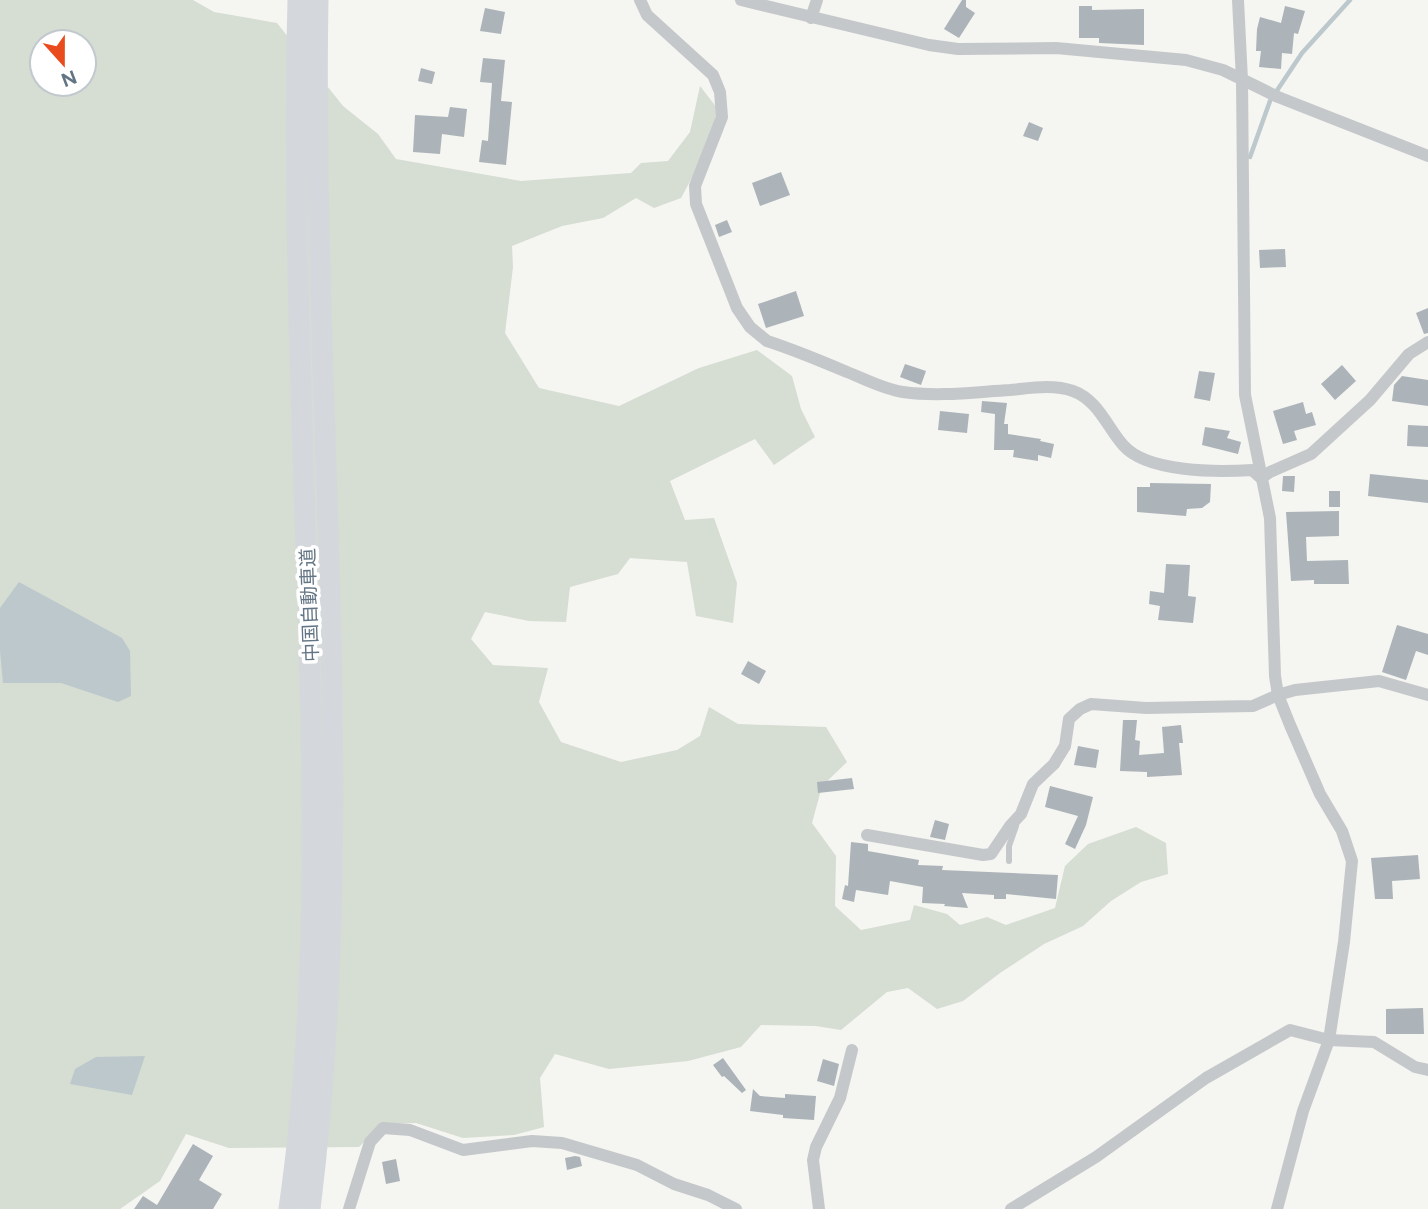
<svg xmlns="http://www.w3.org/2000/svg" width="1428" height="1209" font-family="Figtree,'Noto Sans JP',sans-serif">
<rect width="100%" height="100%" fill="#f5f5f1"/>
<path fill="#d6ddd2" fill-rule="evenodd" d="M 0,0 L 193,0 L 214,12 L 277,23 L 343,106 L 378,134 L 396,159 L 521,181 L 631,173 L 641,163 L 668,161 L 690,132 L 700,86 L 717,108 L 712,140 L 681,198 L 654,208 L 636,198 L 603,218 L 562,226 L 512,246 L 513,267 L 505,333 L 539,388 L 619,406 L 699,368 L 757,350 L 792,376 L 801,409 L 815,437 L 774,465 L 755,439 L 670,481 L 685,520 L 714,518 L 737,583 L 733,623 L 696,616 L 687,562 L 630,558 L 618,574 L 570,587 L 566,622 L 529,621 L 485,612 L 471,639 L 493,665 L 548,668 L 539,702 L 561,742 L 621,762 L 677,750 L 700,736 L 709,707 L 738,724 L 826,727 L 847,762 L 822,786 L 812,823 L 836,856 L 835,906 L 861,930 L 910,920 L 914,905 L 947,914 L 960,925 L 987,917 L 1006,925 L 1055,908 L 1065,866 L 1088,844 L 1136,827 L 1166,843 L 1168,874 L 1141,882 L 1111,901 L 1083,926 L 1044,944 L 1000,973 L 963,1001 L 937,1009 L 908,988 L 887,992 L 841,1030 L 816,1026 L 761,1025 L 741,1047 L 688,1061 L 609,1069 L 555,1054 L 540,1078 L 544,1127 L 514,1135 L 463,1138 L 416,1123 L 382,1124 L 359,1147 L 229,1148 L 186,1134 L 160,1181 L 120,1209 L 0,1209 ZM 42,42 L 84,42 L 84,84 L 42,84 Z"/>
<g fill="#bcc8cc">
<polygon points="19,582 122,638 130,651 131,696 118,702 61,683 3,683 0,651 0,608"/>
<polygon points="145,1056 132,1095 70,1084 75,1069 96,1057"/>
</g>
<g fill="none" stroke-linecap="round" stroke-linejoin="round">
<polyline stroke="#bcc8cc" stroke-width="4.5" points="1250,157 1270,101 1302,53 1350,0"/>
</g>
<g fill="#acb4b9">
<polygon points="962,0 966,0 966,7 975,13 959,38 944,29"/>
<polygon points="1079,6 1092,6 1092,10 1144,9 1144,45 1099,43 1099,38 1079,38"/>
<polygon points="1285,6 1305,11 1298,34 1294,33 1292,54 1282,53 1281,69 1259,67 1261,51 1256,51 1257,29 1260,17 1281,23"/>
<polygon points="485,8 505,12 501,34 480,31"/>
<polygon points="483,58 505,60 501,101 512,102 506,165 479,162 482,140 488,141 492,83 480,82"/>
<polygon points="421,68 435,72 432,84 418,81"/>
<polygon points="450,107 467,109 464,137 442,134 440,154 413,152 415,115 448,117"/>
<polygon points="1029,122 1043,128 1038,141 1023,136"/>
<polygon points="781,172 790,195 760,206 752,183"/>
<polygon points="727,220 732,232 719,237 715,225"/>
<polygon points="1285,249 1286,267 1260,268 1259,250"/>
<polygon points="796,291 804,316 766,328 758,304"/>
<polygon points="1428,308 1428,333 1424,334 1416,313"/>
<polygon points="905,364 926,371 921,385 900,377"/>
<polygon points="1342,365 1356,381 1335,400 1321,384"/>
<polygon points="1199,371 1215,373 1210,401 1194,398"/>
<polygon points="1402,376 1428,380 1428,406 1392,401 1394,385"/>
<polygon points="982,401 1007,403 1004,424 1008,424 1008,434 1041,439 1040,441 1054,444 1051,458 1038,455 1038,461 1013,457 1014,450 994,450 995,414 981,412"/>
<polygon points="1303,402 1306,414 1312,412 1316,425 1294,431 1297,440 1283,444 1273,411"/>
<polygon points="940,411 969,414 967,433 938,430"/>
<polygon points="1408,425 1428,426 1428,447 1407,446"/>
<polygon points="1205,427 1230,431 1227,438 1241,442 1238,454 1202,445"/>
<polygon points="1370,474 1428,480 1428,503 1368,496"/>
<polygon points="1283,476 1295,476 1294,492 1282,491"/>
<polygon points="1150,483 1211,484 1210,502 1202,508 1187,509 1186,516 1137,512 1137,487 1150,487"/>
<rect x="1329" y="491" width="11" height="16"/>
<polygon points="1339,511 1339,536 1306,537 1307,561 1348,560 1349,584 1314,584 1314,580 1291,581 1286,512"/>
<polygon points="1166,564 1190,565 1188,596 1196,597 1193,623 1158,620 1160,606 1149,604 1150,591 1164,593"/>
<polygon points="1397,625 1428,634 1428,655 1416,651 1406,680 1382,672"/>
<polygon points="748,661 766,671 759,684 741,674"/>
<polygon points="1123,720 1137,720 1135,740 1140,741 1139,755 1164,753 1162,727 1181,725 1183,743 1179,743 1182,775 1147,777 1147,772 1120,771"/>
<polygon points="1078,746 1099,750 1096,768 1074,765"/>
<polygon points="852,778 854,789 818,793 817,782"/>
<polygon points="1050,786 1093,797 1086,825 1075,849 1065,844 1078,816 1045,807"/>
<polygon points="935,820 949,824 945,840 930,837"/>
<polygon points="851,842 868,844 868,851 919,860 918,865 943,866 942,870 1058,875 1056,899 1006,894 1006,899 994,899 994,895 962,893 968,908 944,906 945,904 922,903 923,887 890,881 888,895 856,890 854,902 842,899 845,885 848,886"/>
<polygon points="1418,855 1420,879 1392,881 1393,899 1375,899 1371,858"/>
<polygon points="1423,1008 1424,1034 1386,1034 1386,1009"/>
<polygon points="723,1058 746,1090 742,1093 724,1076 722,1077 713,1065"/>
<polygon points="823,1059 839,1064 834,1086 817,1081"/>
<polygon points="753,1089 760,1096 785,1098 785,1094 816,1096 814,1120 783,1118 783,1115 750,1111"/>
<polygon points="193,1144 213,1156 199,1180 222,1194 213,1209 134,1209 143,1196 157,1205"/>
<polygon points="575,1156 580,1157 582,1166 567,1170 565,1158"/>
<polygon points="396,1159 400,1181 386,1184 382,1162"/>
</g>
<g fill="none" stroke-linecap="round" stroke-linejoin="round">
<polyline stroke="#c5c8cb" stroke-width="6" points="1009,861 1009,846 1016,826"/>
<g stroke="#c5c8cb" stroke-width="12">
<path d="M 640,0 L 647,15 L 713,75 L 720,92 L 722,117 L 695,186 L 696,204 L 737,308 L 750,327 L 767,341 C 795,350 821,361 847,372 C 865,379 883,389 903,392 C 938,397 975,392 1010,390 C 1031,388 1053,384 1073,391 C 1098,400 1107,427 1123,445 C 1147,473 1218,472 1252,470 L 1261,478"/>
<polyline points="741,0 929,45 958,49 1056,48 1186,60 1223,70 1278,97 1428,156"/>
<polyline points="1238,0 1242,80 1245,395 1270,518 1275,676 1278,695 1290,725 1320,794 1342,831 1352,861 1344,942 1329,1040 1303,1111 1277,1209"/>
<polyline points="811,18 817,0"/>
<polyline points="1261,478 1270,472 1311,454 1370,400 1409,354 1428,342"/>
<polyline points="867,835 983,855 991,854 1010,826 1021,814 1033,784 1054,764 1065,746 1069,719 1080,709 1091,704 1146,708 1253,706 1278,695 1295,690 1379,681 1428,695"/>
<polyline points="349,1209 370,1142 383,1128 410,1130 463,1150 532,1141 562,1143 637,1165 674,1184 708,1195 736,1209"/>
<polyline points="819,1209 813,1160 816,1147 840,1098 852,1050"/>
<polyline points="1011,1209 1096,1157 1206,1078 1290,1030 1329,1040 1374,1042 1415,1067 1428,1070"/>
</g>
<g stroke="#d4d8dc" stroke-width="21">
<path d="M 289,1209 C 319,1000 314,788 307,578 C 301,385 293,192 298,0"/>
<path d="M 310,1209 C 360,807 311,403 318,0"/>
</g>
</g>
<g text-anchor="middle" stroke-width="7" stroke-linejoin="round" paint-order="stroke">
<g font-size="19" fill="#637584" stroke="#fff">
<text transform="translate(309 605) rotate(-92)" y="7">中国自動車道</text>
</g>
</g>
<g transform="translate(63 63) rotate(159)"><circle r="33" fill="#ffffff" stroke="#c1c8ce" stroke-width="2"/>
<path d="M0-5L12 26L0 18L-12 26Z" fill="#ea4b1c"/>
<text y="-10" font-size="19" font-weight="bold" text-anchor="middle" fill="#637584">N</text>
</g>
</svg>
